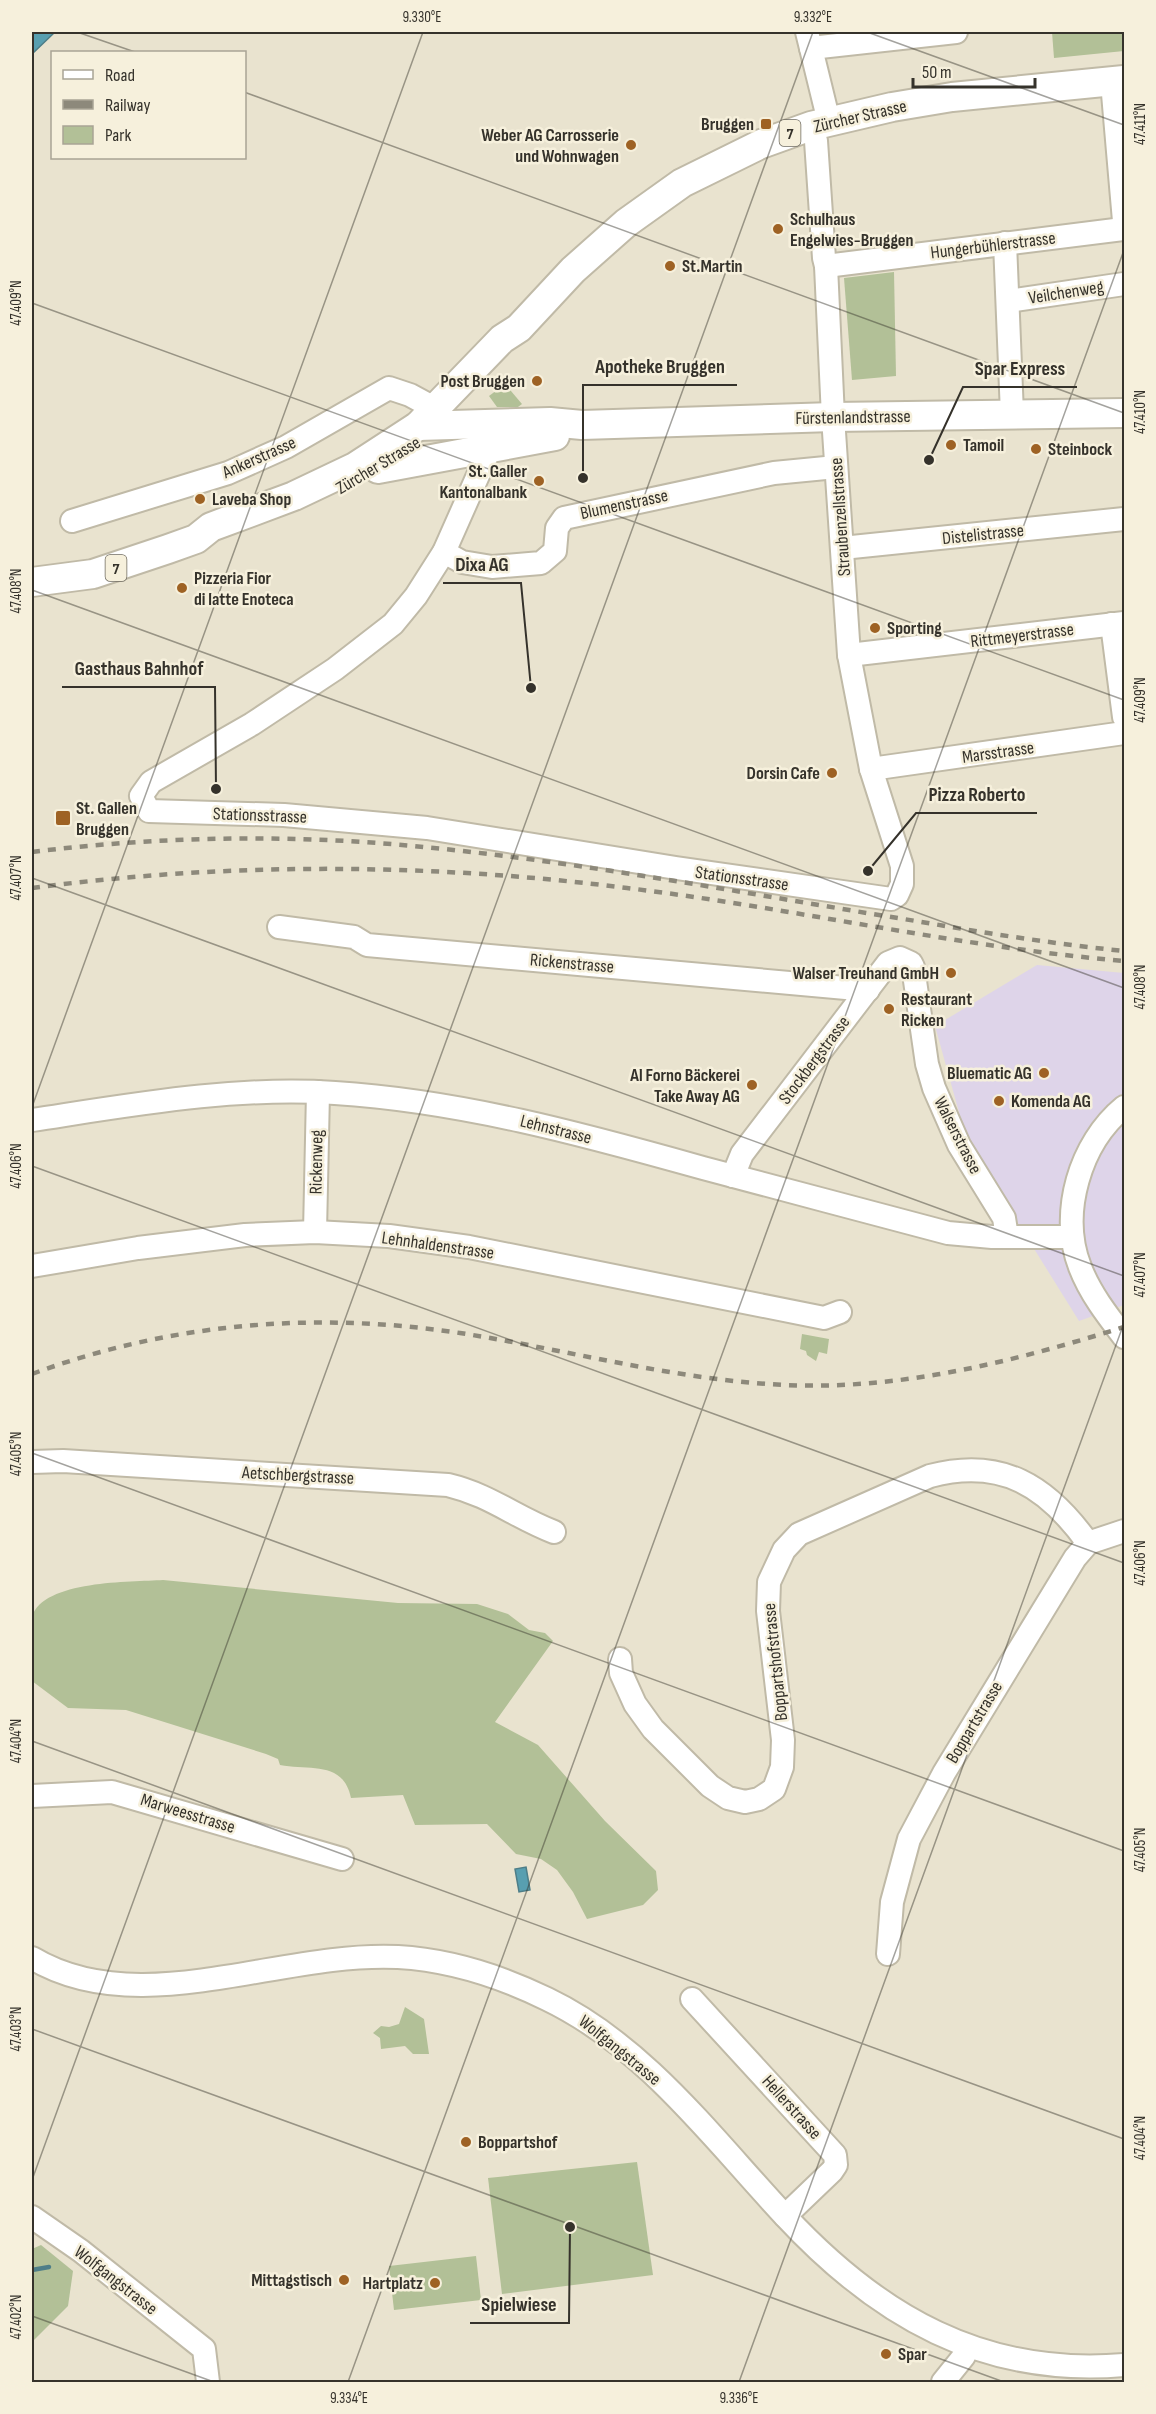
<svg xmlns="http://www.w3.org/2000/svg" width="1156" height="2414" font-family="'Sofia Sans Condensed',sans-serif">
<rect width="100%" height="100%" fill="#e9e3cf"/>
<polygon fill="#ded4e9" points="1037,965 1124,973 1124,1305 1079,1321 967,1141 935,1026"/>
<g fill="#b2c097">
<polygon points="1052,32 1124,32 1124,51 1054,58"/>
<polygon points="894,272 896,376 852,380 844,278"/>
<polygon points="505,384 522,404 518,407 497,407 489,396"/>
<polygon points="802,1334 829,1339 827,1354 819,1352 816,1361 807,1355 806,1351 800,1349"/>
<path d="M 163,1580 L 398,1603 L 477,1604 L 508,1614 L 529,1630 L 545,1633 L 553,1641 L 495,1722 L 538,1745 L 605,1821 L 656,1871 L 658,1890 L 643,1905 L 587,1919 L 573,1892 L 557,1870 L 541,1859 L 516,1854 L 487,1824 L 415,1825 L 403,1795 L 351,1798 C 343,1760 310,1771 280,1765 L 278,1759 L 266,1754 L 126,1710 L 68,1708 L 32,1681 C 31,1667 28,1629 32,1617 C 43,1580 131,1582 163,1580 Z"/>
<polygon points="405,2007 424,2019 429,2054 413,2054 405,2046 381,2049 380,2038 373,2033 381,2026 389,2027 399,2024"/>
<polygon points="637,2162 653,2275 502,2294 488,2178"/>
<polygon points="41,2245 73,2271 68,2306 32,2342 32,2249"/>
<polygon points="476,2256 481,2300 394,2310 389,2266"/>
</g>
<g fill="#589fb0" stroke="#4e7e88" stroke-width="1.5">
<polygon points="32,32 55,32 32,54"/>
<polygon points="526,1867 530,1890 519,1892 515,1869"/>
</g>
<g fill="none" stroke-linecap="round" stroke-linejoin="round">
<polyline stroke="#4e7e88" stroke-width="4.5" points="32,2270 49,2267"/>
<g stroke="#c0baa7" stroke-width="26">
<g id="minor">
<polyline points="807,32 829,122"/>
<polyline points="811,48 956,32"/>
<polyline points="1112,82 1124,221"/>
<polyline points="1005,243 1012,414"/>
<polyline points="826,266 1123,229"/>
<polyline points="1008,301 1124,284"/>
<polyline points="495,437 444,552 416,596 393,624 335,669 252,724 151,782 141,796 149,811 284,815 427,828 676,868 891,899 897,895 902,884 902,866 871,769 849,655 833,417 826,266 824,258 816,141 811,126"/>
<polyline points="72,521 228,473 286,447 389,388 410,395 434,408"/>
<polyline points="842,546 852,547 1124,519"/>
<polyline points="444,552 462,562 492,567 541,563 555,551 557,528 564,518 774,473 836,467"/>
<polyline points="1112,624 1124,717"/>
<polyline points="849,655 1124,623"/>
<polyline points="871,769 1124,733"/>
<polyline points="279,927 354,937 367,945 868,990"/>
<path d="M 1124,1107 C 1080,1143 1059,1213 1080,1267 C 1090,1293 1107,1315 1124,1337"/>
<path d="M 32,1120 C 131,1105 235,1086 335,1093 C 461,1101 582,1134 703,1168 C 785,1190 866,1211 948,1233 L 992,1237 L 1072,1237"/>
<polyline points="733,1176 742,1154 888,963 900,958 911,963 913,967 927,1064 934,1088 959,1145 1004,1218 1007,1237"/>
<polyline points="315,1232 318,1092"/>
<polyline points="32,1266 138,1248 245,1235 315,1232 389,1236 469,1247 824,1318 840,1312"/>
<path d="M 32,1462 L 63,1461 L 448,1485 C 490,1495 515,1517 554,1532"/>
<path d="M 620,1659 L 621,1673 L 635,1704 L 653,1729 L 710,1786 L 728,1798 L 745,1802 L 759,1799 L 774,1789 L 782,1767 L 783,1740 L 768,1611 L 769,1582 L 784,1550 L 799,1534 L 930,1476 C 1002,1457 1047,1486 1088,1543"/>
<polyline points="32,1796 112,1792 342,1859"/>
<polyline points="888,1954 892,1902 909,1839 944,1773 1075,1558 1088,1543 1124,1531"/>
<path d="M 32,1958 C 139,2022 279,1951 398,1957 C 450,1960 500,1976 547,1999 C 645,2046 712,2138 785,2216 C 878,2316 983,2377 1124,2365"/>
<polyline points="692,1999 835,2155 836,2165 832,2171 785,2216"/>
<polyline points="32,2217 81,2251 204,2349 208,2382"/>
<polyline points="943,2382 964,2356 968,2346"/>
</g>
</g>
<g stroke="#c0baa7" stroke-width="32">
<g id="major">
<polyline points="418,426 550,422 582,425 833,417 1124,413"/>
<polyline points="378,469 555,436"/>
<polyline points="32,582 93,574 168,549 196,539 211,527 294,496 355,467 418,426 502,339 519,328 573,270 626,223 682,183 761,144 811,126 892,107 952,97 1124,80"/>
</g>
</g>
<use href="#minor" stroke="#fff" stroke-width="22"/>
<use href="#major" stroke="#fff" stroke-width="28"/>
<g stroke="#8d897b" stroke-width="4.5" stroke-dasharray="8 8" stroke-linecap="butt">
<path d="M 32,852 C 161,836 294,834 424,847 C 589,863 753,895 916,921 C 985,933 1055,944 1124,951"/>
<path d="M 32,888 C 228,862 430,863 627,888 C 793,908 958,947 1124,961"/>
<path d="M 32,1374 C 170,1323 314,1311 460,1333 C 563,1349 664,1377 768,1384 C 891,1393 1009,1363 1124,1327"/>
</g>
</g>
<path fill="none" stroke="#35322b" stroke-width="1.5" stroke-opacity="0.45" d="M 77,32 L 135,52M 867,32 L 1124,125M 32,33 L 32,32M 244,92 L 1124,413M 32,303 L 1124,700M 32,590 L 1124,988M 32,878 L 1124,1276M 32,1107 L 423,32M 32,1166 L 1124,1563M 32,1453 L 1124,1851M 32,1741 L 1124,2139M 32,2029 L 1004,2382M 32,2180 L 813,32M 32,2316 L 214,2382M 348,2382 L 1124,250M 739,2382 L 1124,1323"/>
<g fill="#9e6224" stroke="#f6f0dc" stroke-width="2">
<rect x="760" y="118" width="12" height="12" rx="3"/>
<circle cx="631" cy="145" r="6"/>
<circle cx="778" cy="229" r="6"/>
<circle cx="670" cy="266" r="6"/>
<circle cx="537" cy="381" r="6"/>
<circle cx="951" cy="445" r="6"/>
<circle cx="1036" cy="449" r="6"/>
<circle cx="539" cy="481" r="6"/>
<circle cx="200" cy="499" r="6"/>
<circle cx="182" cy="588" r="6"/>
<circle cx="875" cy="628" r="6"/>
<circle cx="832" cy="773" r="6"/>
<rect x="55" y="810" width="16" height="16" rx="3"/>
<circle cx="951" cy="973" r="6"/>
<circle cx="889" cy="1009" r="6"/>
<circle cx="1044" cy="1073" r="6"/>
<circle cx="752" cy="1085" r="6"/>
<circle cx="999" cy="1101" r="6"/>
<circle cx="466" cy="2142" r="6"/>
<circle cx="344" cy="2280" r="6"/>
<circle cx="435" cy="2283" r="6"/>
<circle cx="886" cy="2354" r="6"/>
</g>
<g text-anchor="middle" stroke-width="5" stroke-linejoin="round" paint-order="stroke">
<g fill="#f6f0dc" stroke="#6f6b60" stroke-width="1.5">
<rect x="779.5" y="120" width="21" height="26" rx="4.5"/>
<rect x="105.5" y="555" width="21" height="26" rx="4.5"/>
</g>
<g font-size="16" font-weight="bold" fill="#35322b">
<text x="790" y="139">7</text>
<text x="116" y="574">7</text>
</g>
<g font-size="18" fill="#35322b" stroke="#f6f0dc">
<text transform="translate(860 116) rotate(-13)" y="6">Zürcher Strasse</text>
<text transform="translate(993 245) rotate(-7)" y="6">Hungerbühlerstrasse</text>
<text transform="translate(1066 292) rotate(-9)" y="6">Veilchenweg</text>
<text transform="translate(853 417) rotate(-1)" y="6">Fürstenlandstrasse</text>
<text transform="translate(259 457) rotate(-24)" y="6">Ankerstrasse</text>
<text transform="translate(378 465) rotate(-31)" y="6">Zürcher Strasse</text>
<text transform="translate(624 504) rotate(-12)" y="6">Blumenstrasse</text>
<text transform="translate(840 517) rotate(-94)" y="6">Straubenzellstrasse</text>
<text transform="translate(983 534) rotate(-6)" y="6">Distelistrasse</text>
<text transform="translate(1022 635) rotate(-7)" y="6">Rittmeyerstrasse</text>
<text transform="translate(998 752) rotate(-8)" y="6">Marsstrasse</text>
<text transform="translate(260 815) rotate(2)" y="6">Stationsstrasse</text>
<text transform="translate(742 878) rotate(8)" y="6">Stationsstrasse</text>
<text transform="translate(572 963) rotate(5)" y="6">Rickenstrasse</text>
<text transform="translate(814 1060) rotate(-53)" y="6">Stockbergstrasse</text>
<text transform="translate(556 1129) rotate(14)" y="6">Lehnstrasse</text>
<text transform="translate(958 1135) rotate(63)" y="6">Walserstrasse</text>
<text transform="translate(316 1162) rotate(-89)" y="6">Rickenweg</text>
<text transform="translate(438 1245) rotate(8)" y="6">Lehnhaldenstrasse</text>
<text transform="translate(298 1475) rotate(3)" y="6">Aetschbergstrasse</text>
<text transform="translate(775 1662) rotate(-96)" y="6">Boppartshofstrasse</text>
<text transform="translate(974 1722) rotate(-59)" y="6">Boppartstrasse</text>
<text transform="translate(188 1813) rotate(17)" y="6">Marweesstrasse</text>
<text transform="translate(620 2050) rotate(39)" y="6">Wolfgangstrasse</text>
<text transform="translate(792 2107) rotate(48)" y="6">Hellerstrasse</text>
<text transform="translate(116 2280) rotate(38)" y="6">Wolfgangstrasse</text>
</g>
<g font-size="18" font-weight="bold" fill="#35322b" stroke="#f6f0dc" text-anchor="start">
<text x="754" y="130" text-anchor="end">Bruggen</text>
<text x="619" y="141" text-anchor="end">Weber AG Carrosserie<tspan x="619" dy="21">und Wohnwagen</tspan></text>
<text x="790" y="225">Schulhaus<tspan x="790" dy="21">Engelwies-Bruggen</tspan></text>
<text x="682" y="272">St.Martin</text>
<text x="525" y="387" text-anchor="end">Post Bruggen</text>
<text x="963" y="451">Tamoil</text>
<text x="1048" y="455">Steinbock</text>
<text x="527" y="477" text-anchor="end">St. Galler<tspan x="527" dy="21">Kantonalbank</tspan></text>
<text x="212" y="505">Laveba Shop</text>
<text x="194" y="584">Pizzeria Fior<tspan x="194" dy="21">di latte Enoteca</tspan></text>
<text x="887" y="634">Sporting</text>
<text x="820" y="779" text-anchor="end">Dorsin Cafe</text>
<text x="76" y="814">St. Gallen<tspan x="76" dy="21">Bruggen</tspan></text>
<text x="939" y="979" text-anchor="end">Walser Treuhand GmbH</text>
<text x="901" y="1005">Restaurant<tspan x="901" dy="21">Ricken</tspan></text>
<text x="1032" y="1079" text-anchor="end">Bluematic AG</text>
<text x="740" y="1081" text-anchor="end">Al Forno Bäckerei<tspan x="740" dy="21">Take Away AG</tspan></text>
<text x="1011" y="1107">Komenda AG</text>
<text x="478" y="2148">Boppartshof</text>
<text x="332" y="2286" text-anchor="end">Mittagstisch</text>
<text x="423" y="2289" text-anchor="end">Hartplatz</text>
<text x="898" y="2360">Spar</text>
</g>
</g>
<path fill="none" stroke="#35322b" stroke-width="2" d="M583 478L583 385H737M929 460L963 387H1077M531 688L521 583H443M216 789L215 687H62M868 871L916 813H1037M570 2227L569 2323H470"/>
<g fill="#35322b" stroke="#f6f0dc" stroke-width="2">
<circle cx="583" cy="478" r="6"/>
<circle cx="929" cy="460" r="6"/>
<circle cx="531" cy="688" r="6"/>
<circle cx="216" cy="789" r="6"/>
<circle cx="868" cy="871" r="6"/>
<circle cx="570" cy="2227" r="6"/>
</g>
<g font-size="20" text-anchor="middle" font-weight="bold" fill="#35322b" stroke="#f6f0dc" stroke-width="5" stroke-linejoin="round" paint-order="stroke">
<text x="660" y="373">Apotheke Bruggen</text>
<text x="1020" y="375">Spar Express</text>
<text x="482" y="571">Dixa AG</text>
<text x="139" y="675">Gasthaus Bahnhof</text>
<text x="977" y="801">Pizza Roberto</text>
<text x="519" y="2311">Spielwiese</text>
</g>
<rect width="1156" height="2414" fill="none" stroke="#f6f0dc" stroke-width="66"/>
<rect x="51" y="51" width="195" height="108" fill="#f6f0dc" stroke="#a9a495" stroke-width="1.5"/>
<rect x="63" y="70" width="30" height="9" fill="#ffffff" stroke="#a9a495" stroke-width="1.5"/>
<text x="105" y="81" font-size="18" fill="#35322b">Road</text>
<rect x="63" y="100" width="30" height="9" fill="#8d897b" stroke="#a9a495" stroke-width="1.5"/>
<text x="105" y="111" font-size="18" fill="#35322b">Railway</text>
<rect x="63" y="126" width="30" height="18" fill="#b2c097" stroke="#a9a495" stroke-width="1.5"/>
<text x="105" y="141" font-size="18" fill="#35322b">Park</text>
<path d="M913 78v9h122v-9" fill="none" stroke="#35322b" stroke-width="3"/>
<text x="922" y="78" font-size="18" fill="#35322b" stroke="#f6f0dc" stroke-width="4.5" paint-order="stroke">50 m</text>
<rect x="33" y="33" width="1090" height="2348" fill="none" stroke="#35322b" stroke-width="2"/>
<g font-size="15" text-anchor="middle" fill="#35322b">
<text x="422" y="22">9.330°E</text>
<text x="813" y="22">9.332°E</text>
<text transform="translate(1140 124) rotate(-90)" y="5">47.411°N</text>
<text transform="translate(16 303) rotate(-90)" y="5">47.409°N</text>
<text transform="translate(1140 412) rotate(-90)" y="5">47.410°N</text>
<text transform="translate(16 591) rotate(-90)" y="5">47.408°N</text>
<text transform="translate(1140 700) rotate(-90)" y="5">47.409°N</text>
<text transform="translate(16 878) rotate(-90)" y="5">47.407°N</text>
<text transform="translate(1140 987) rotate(-90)" y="5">47.408°N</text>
<text transform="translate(16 1166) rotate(-90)" y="5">47.406°N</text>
<text transform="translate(1140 1275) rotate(-90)" y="5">47.407°N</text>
<text transform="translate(16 1454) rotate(-90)" y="5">47.405°N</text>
<text transform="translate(1140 1563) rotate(-90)" y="5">47.406°N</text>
<text transform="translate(16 1741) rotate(-90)" y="5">47.404°N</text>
<text transform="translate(1140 1850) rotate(-90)" y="5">47.405°N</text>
<text transform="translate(16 2029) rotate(-90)" y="5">47.403°N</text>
<text transform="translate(1140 2138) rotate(-90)" y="5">47.404°N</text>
<text transform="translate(16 2317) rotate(-90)" y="5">47.402°N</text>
<text x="349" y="2403">9.334°E</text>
<text x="739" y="2403">9.336°E</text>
</g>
</svg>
